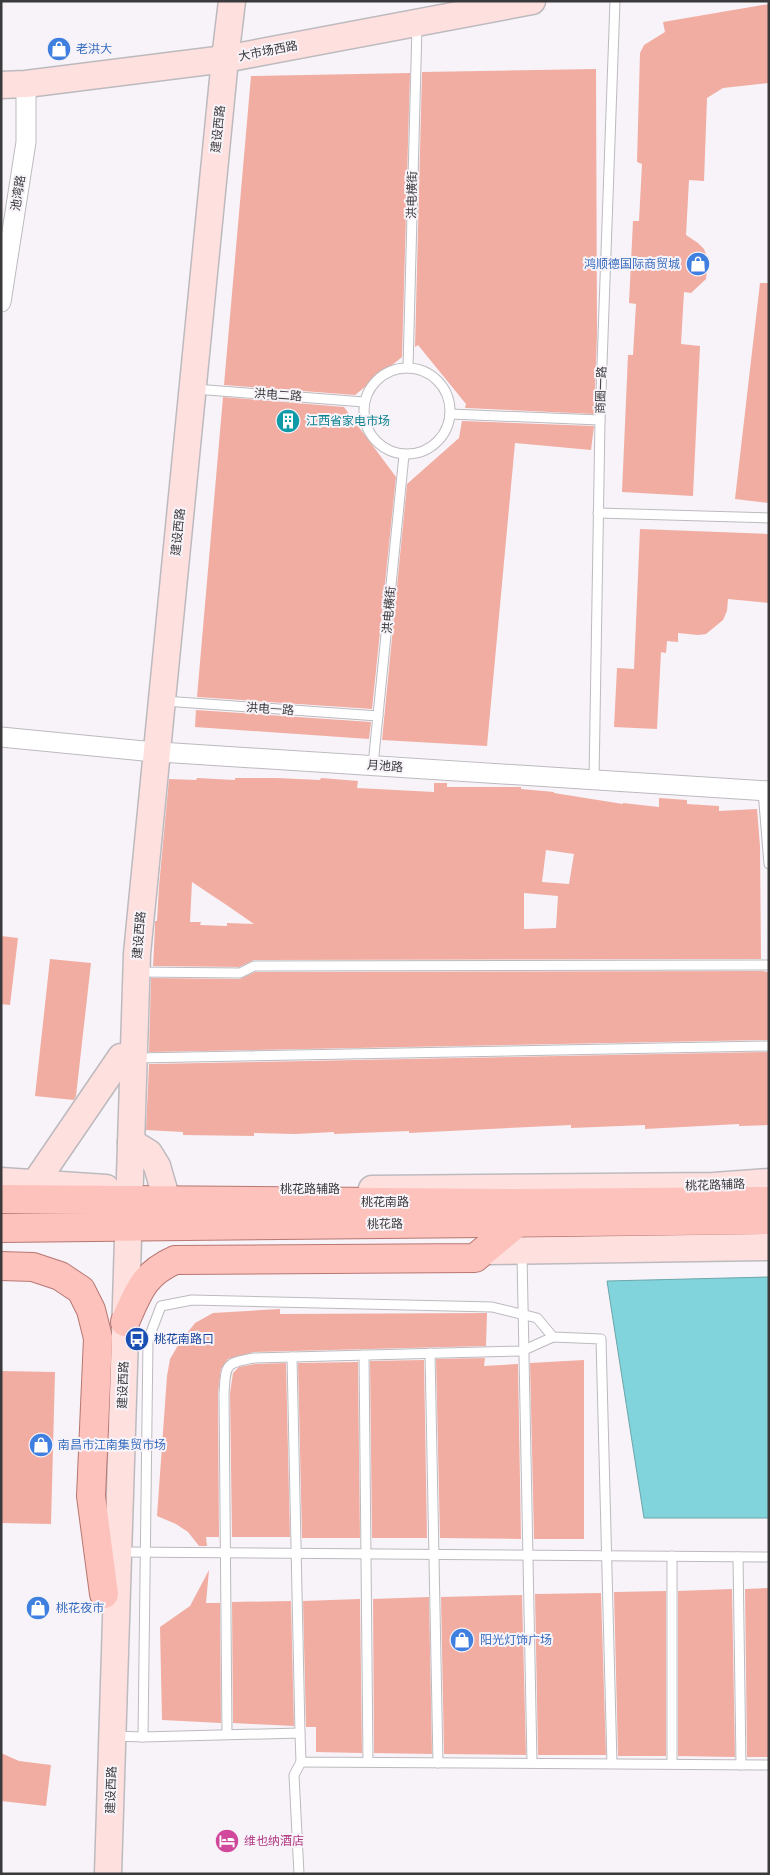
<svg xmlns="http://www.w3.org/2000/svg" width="770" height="1875" font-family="Commissioner,'Noto Sans SC',sans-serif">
<rect width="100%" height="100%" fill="#f7f3f9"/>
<polygon fill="#81d4db" stroke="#6ca6ab" points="769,1277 769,1518 644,1518 607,1281"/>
<g fill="#f1ada1" fill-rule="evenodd">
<polygon points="769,4 769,83 723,88 707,98 704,181 689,180 686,235 698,243 704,249 708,260 706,279 691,293 684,292 681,344 700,346 693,496 622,492 628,355 633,355 636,304 629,303 633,221 639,221 642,164 637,162 640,53 644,45 665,32 663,22"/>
<polygon points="596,69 597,335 594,414 465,408 466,404 418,345 415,347 422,72"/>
<polygon points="410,73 402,357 355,395 224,385 251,76"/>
<polygon points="760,283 769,283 769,503 735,499"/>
<polygon points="223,397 344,407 396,477 372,709 197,697"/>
<polygon points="462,421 594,426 591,450 515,443 487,746 382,740 407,484 459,438"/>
<polygon points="640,529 769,534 769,603 728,599 727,611 723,620 706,634 698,635 678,633 678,642 667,641 666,653 661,652 657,729 614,727 617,668 634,669"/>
<polygon points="196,710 371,722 369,739 195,727"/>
<path d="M 197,778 L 235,780 L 235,778 L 276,778 L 320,780 L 321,778 L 358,781 L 357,788 L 434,792 L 434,783 L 447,783 L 447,787 L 521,787 L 521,789 L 554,792 L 554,793 L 623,804 L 623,803 L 659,807 L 659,798 L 687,800 L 687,804 L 719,806 L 719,811 L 757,809 L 760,846 L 761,959 L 254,960 L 239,967 L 153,966 L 155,927 L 155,921 L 157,921 L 159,886 L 169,779 L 196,780 ZM 546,850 L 574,854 L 569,884 L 542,882 ZM 192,882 L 228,906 L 254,924 L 227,923 L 227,926 L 200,925 L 201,922 L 190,922 ZM 524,893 L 558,896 L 556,928 L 524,929 Z"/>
<polygon points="1,936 18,938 10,1005 1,1004"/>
<polygon points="50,959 91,963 76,1096 74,1100 35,1096"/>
<polygon points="762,971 768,972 769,1040 149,1052 151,978 240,979 255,972"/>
<polygon points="769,1052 769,1125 739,1126 739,1124 645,1129 645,1125 571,1128 571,1125 409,1133 409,1131 334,1134 334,1132 295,1134 254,1133 254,1136 183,1135 183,1132 146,1130 149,1064"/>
<polygon points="280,1309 280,1314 487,1313 486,1346 254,1352 228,1359 221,1369 218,1393 219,1537 206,1537 207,1546 199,1546 188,1532 176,1524 157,1516 167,1376 170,1359 180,1342 195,1323 213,1313"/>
<polygon points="485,1358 484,1366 518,1364 521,1539 440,1538 436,1359"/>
<polygon points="424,1360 427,1538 372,1538 370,1361"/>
<polygon points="584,1360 584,1539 534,1539 530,1363"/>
<polygon points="358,1362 360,1538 302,1538 298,1363"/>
<polygon points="286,1363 290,1537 232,1537 230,1393 233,1373 239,1367 255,1364"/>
<polygon points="1,1371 55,1372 51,1524 1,1523"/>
<polygon points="209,1570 206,1603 220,1603 221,1723 162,1720 160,1627 190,1606"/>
<polygon points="769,1588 769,1757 747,1757 745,1589"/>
<polygon points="732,1589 735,1757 678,1756 678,1591"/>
<polygon points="666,1591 666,1756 618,1756 614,1592"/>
<polygon points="601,1593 606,1755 538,1755 535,1594"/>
<polygon points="522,1595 526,1755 444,1754 441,1597"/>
<polygon points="429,1597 432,1754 374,1753 373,1599"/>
<polygon points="360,1599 362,1753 316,1752 316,1727 306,1727 303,1601"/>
<polygon points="291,1601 294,1726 233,1723 232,1602"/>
<polygon points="1,1753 19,1761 51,1765 46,1806 1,1801"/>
</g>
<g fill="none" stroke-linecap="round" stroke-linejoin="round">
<g stroke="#bdbabf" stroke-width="11">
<g id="lane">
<circle cx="407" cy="411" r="43"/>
<polyline points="408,368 417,26"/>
<polyline points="195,389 364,402"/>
<polyline points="450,414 600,420"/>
<polyline points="598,513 769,518"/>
<polyline points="164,701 378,716"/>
<polyline points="373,765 404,455"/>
<polyline points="594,780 600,420 615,1"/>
<polyline points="763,791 769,864"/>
<polyline points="139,972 240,973 254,966 769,965"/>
<polyline points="136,1058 769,1046"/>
<polyline points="522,1254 532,1763"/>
<polyline points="430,1353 438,1763"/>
<polyline points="364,1355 368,1762"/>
<polyline points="292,1357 300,1733"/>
<polyline points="121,1552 769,1557"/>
<polyline points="738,1557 741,1765"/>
<path d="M 227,1734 L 224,1393 C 226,1364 225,1363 254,1358 L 522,1351 L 553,1337"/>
<polyline points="113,1736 143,1737"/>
<path d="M 612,1764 L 601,1339 L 553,1337 L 537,1318 L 492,1307 L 192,1300 L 161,1306 L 148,1340 L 143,1737 L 300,1733 L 301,1762 C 457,1763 613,1764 769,1765"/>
<polyline points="672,1764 672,1556"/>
<polyline points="299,1874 294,1775 301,1762"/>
</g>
</g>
<g stroke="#bdbabf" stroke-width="21">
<g id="street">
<polyline points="1,302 26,142 26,84"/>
<polyline points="1,737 144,751 769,791"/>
</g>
</g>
<g stroke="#bdbabf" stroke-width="29">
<g id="secondary">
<polyline points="1,85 26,84 225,59 532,1"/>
<polyline points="131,1142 149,1153 157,1166 164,1190"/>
<polyline points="1,1181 106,1188"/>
<polyline points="35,1183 121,1057"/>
<polyline points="372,1189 714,1186 769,1182"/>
<polyline points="485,1251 769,1247"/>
<polyline points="108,1874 137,954 225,59 232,1"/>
</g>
</g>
<g stroke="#b87772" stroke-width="30">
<g id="primary">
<polyline points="1,1199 516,1203 767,1201"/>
<polyline points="1,1228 769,1220"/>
<polyline points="1,1266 33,1267 60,1276 81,1290 91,1310 98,1338 91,1496 104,1594"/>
<path d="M 125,1322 C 138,1293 143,1274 175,1260 L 475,1258 L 517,1223"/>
</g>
</g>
<use href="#lane" stroke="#fff" stroke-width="9"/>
<use href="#street" stroke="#fff" stroke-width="19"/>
<use href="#secondary" stroke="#fee0de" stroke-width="26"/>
<use href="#primary" stroke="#fdc2bc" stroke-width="28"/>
</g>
<defs>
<g id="shop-disc" transform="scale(1.25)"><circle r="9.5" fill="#3f7fe0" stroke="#f7f3f9"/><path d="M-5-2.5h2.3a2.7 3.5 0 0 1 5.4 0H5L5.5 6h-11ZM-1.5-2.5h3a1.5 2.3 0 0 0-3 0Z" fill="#fff"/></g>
<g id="building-disc" transform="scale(1.25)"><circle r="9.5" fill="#0f9aa8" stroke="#f7f3f9"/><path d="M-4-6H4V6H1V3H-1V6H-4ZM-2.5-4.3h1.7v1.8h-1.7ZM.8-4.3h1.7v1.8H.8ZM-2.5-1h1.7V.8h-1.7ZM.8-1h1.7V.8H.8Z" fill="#fff"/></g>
<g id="bus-disc" transform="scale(1.25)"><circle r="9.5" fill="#1a4fb4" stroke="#f7f3f9"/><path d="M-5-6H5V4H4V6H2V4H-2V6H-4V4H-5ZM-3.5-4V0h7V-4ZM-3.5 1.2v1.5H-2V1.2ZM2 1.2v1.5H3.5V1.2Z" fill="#fff"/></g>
<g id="hotel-disc" transform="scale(1.25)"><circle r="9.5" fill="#d1479c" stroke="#f7f3f9"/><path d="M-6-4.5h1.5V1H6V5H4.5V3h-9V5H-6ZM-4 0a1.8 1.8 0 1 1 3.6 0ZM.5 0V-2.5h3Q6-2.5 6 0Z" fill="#fff"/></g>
</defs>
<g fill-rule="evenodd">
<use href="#shop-disc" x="59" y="49"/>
<use href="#shop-disc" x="698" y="264"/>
<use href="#building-disc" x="288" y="421"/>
<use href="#bus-disc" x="137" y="1339"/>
<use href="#shop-disc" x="41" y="1445"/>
<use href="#shop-disc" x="38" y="1608"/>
<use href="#shop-disc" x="462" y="1640"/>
<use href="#hotel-disc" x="227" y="1841"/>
</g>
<g text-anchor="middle" stroke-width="4" stroke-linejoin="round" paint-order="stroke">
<g font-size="12" fill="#366cbe" stroke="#f7f3f9" text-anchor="start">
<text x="76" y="53">老洪大</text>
<text x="680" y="268" text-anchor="end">鸿顺德国际商贸城</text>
<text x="58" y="1449">南昌市江南集贸市场</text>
<text x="56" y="1612">桃花夜市</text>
<text x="480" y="1644">阳光灯饰广场</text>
</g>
<g font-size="12" fill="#3a393b" stroke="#f7f3f9">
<text transform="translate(268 51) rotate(-11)" y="4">大市场西路</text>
<text transform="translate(218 129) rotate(-84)" y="4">建设西路</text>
<text transform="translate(18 193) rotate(-81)" y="4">池湾路</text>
<text transform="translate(412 195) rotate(-89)" y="4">洪电横街</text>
<text transform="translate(601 390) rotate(-88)" y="4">商圈一路</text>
<text transform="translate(278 395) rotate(4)" y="4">洪电二路</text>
<text transform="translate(178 532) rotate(-84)" y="4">建设西路</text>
<text transform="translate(389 610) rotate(-85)" y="4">洪电横街</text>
<text transform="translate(270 709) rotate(4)" y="4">洪电一路</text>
<text transform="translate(385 766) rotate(4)" y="4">月池路</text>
<text transform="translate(139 935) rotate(-85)" y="4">建设西路</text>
<text transform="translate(715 1185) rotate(-2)" y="4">桃花路辅路</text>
<text x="310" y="1193">桃花路辅路</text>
<text x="385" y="1206">桃花南路</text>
<text transform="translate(385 1224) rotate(-1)" y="4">桃花路</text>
<text transform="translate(123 1385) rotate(-88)" y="4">建设西路</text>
<text transform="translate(111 1790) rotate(-88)" y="4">建设西路</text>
</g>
<g font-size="12" fill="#0d838f" stroke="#f7f3f9" text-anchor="start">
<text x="306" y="425">江西省家电市场</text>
</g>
<g font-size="12" fill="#164399" stroke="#f7f3f9" text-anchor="start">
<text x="154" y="1343">桃花南路口</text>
</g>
<g font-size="12" fill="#b23c85" stroke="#f7f3f9" text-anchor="start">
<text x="244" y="1845">维也纳酒店</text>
</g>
</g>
<rect width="770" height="1875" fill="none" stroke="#3a393b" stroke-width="5"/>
</svg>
